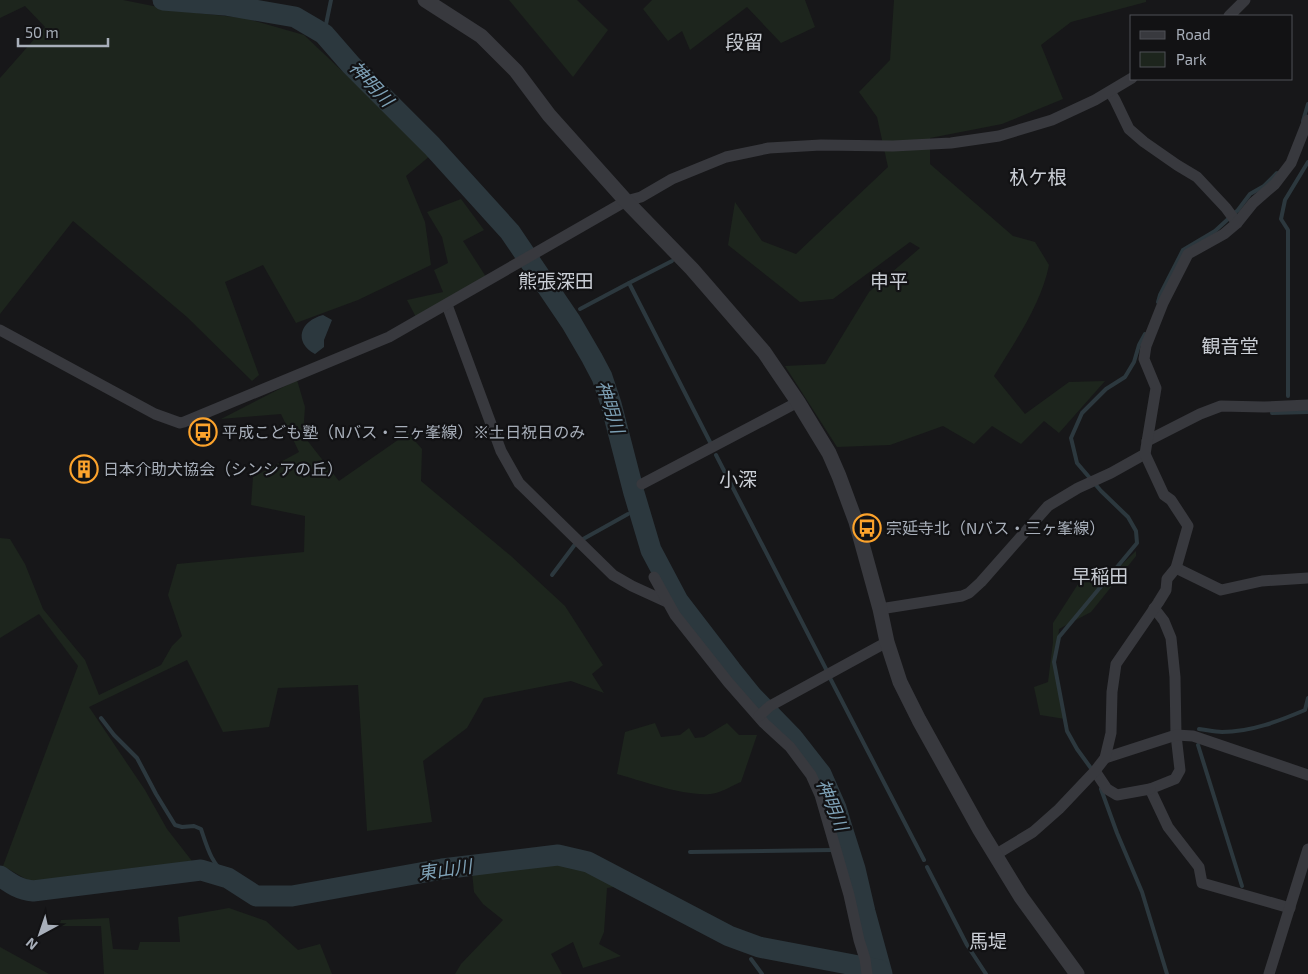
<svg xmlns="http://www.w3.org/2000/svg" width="1308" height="974" font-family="'Exo 2','Noto Sans JP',sans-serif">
<rect width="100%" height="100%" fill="#171719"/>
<g fill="#1d251d">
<polygon points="0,0 123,0 178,11 244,18 304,35 431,155 406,176 425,222 431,265 358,300 296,323 263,265 225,282 259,375 252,381 187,317 73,221 0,314 0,78 45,27 25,6 0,18"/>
<polygon points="509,0 577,0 608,30 573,77"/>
<polygon points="652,0 805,0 815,27 781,43 747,7 690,50 682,31 668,41 643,9"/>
<path d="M 894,0 L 1146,0 L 1146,2 L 1071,22 L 1041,45 L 1063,99 L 1002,124 L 930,138 L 930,164 L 1013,236 L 1035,242 L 1049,265 C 1041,305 1015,341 994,376 L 1025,414 L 1069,382 L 1105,381 L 1059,433 L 1044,421 L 1021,444 L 992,426 L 974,444 L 943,426 L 890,445 L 837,447 L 785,366 L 825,364 L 869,292 L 920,248 L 910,242 L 833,299 L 800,302 L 728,245 L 735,202 L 762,241 L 796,254 L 888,167 L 877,117 L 859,92 L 890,60 Z"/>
<polygon points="461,199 484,230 463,241 488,280 418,321 407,300 443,292 434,270 448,263 442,237 427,212"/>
<polygon points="297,380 305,407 303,435 339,481 408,433 422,449 421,481 511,556 565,606 603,665 592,674 604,693 571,681 484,698 467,728 423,761 432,822 367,831 358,685 278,688 269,727 223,732 187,660 89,707 145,790 167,829 192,861 31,882 3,866 78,666 39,614 0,638 0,538 10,539 25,564 43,609 85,660 99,695 161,665 172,646 182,636 168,595 177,564 304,552 305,516 251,505 253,477 299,452 281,414 221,419"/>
<polygon points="1136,551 1136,556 1091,612 1059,629 1055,672 1065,719 1040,715 1034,687 1048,682 1053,642 1053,623 1089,567 1113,573"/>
<path d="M 655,723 L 661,737 L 680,735 L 689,728 L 695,738 L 704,737 L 727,723 L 739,735 L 757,735 L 741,782 C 733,785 724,791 716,793 C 692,799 642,781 617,774 L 625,732 Z"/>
<polygon points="561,858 585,864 622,886 607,888 604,932 599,944 621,956 583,968 573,942 551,954 562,974 455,974 461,964 503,920 483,904 474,892 472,872 478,866"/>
<polygon points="229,908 266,921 298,950 320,944 332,974 104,974 101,926 59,926 61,920 109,918 113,949 138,950 140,942 180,942 178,917"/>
<polygon points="0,946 0,947 49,974 0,974"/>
</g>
<path fill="#2c383e" d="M 323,315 L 332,320 L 324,340 L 324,347 L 315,354 C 293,342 300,321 323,315 Z"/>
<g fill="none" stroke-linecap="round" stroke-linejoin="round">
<g stroke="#2c383e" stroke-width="4">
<polyline points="324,34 331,0"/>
<polyline points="1303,121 1308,104"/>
<polyline points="672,261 629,283 711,444"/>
<polyline points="1158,302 1160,295 1183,250 1215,231 1238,210 1250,194 1264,186 1277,173"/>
<polyline points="580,309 629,283"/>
<polyline points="1288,396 1288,230 1281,219 1285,200 1308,162"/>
<polyline points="1272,413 1308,412"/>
<polyline points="716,455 826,669"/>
<polyline points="552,575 576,543 628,514"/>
<polyline points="830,678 924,860"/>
<path d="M 101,718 L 114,735 L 137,758 L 156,794 L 175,825 L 182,827 L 194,826 L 201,829 C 208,850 211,862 228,878"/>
<path d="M 1199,729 C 1207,730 1215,732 1222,732 C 1251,732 1279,721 1305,710 L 1308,698"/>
<polyline points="1198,745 1242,886"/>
<polyline points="1093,771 1077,749 1067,731 1054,662 1059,637 1137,543 1136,531 1128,517 1101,491 1077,463 1071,438 1082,413 1106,389 1125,377 1134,362 1139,345 1145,334"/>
<polyline points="1101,789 1117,833 1142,892 1167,974"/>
<polyline points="690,852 833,850"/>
<polyline points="927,867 967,945 986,974"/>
<polyline points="751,959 762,974"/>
</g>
<g stroke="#2c383e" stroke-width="21">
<polyline points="163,0 225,5 295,17 324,34 351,65 432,146 510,232 571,322 592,358 602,377 611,404 634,493 651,550 678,601 731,670 752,696 792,737 821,774 836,808 843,831 855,869 865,912 882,974"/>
<path d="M 0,876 C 11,884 20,890 33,891 L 201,870 L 228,878 L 256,896 L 292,896 L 442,869 L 558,855 L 588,862 L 729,936 L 759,947 L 880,970"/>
</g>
<g stroke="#38393e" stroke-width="11">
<polyline points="1229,16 1245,0"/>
<polyline points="1110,92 1115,100 1129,129 1144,142 1177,165 1197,177 1226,208 1237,223"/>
<polyline points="447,305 501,451 519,483 613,575 632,586 667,602"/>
<polyline points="0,330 155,414 180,423 184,422 389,337 626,201 641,197 672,179 726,157 769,148 821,145 893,146 951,143 999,136 1052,120 1095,100 1132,78"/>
<polyline points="1147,441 1200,414 1221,406 1264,407 1308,405"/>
<polyline points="642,484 798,402"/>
<polyline points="1176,568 1221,590 1262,581 1308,578"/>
<polyline points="654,577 675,615 728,682 764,723 790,747 811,775 820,795 849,895 859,940 865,959 867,974"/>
<polyline points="1154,608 1164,621 1171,638 1175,677 1176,735 1180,770 1175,779 1150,789 1168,827 1199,867 1202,883 1290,908"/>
<polyline points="880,609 962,596 969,593 981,582 1048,506 1078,488 1111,473 1145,454"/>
<polyline points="759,716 770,706 887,642"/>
<polyline points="1105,758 1176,735 1193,736 1308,775"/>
<polyline points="1095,771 1107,789 1117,795 1150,789"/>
<polyline points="995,855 1033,832 1059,809 1095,771 1105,758 1111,733 1112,692 1116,664 1158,603 1166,590 1167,579 1176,568 1188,526 1171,500 1164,495 1145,454 1156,388 1144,359 1146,346 1163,303 1188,254 1224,234 1237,223 1253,203 1275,184 1291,163 1308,120"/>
<polyline points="1269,974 1308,849"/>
</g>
<polyline stroke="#38393e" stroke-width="15" points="425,0 481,36 516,71 549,115 626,201 692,269 764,352 798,402 829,453 839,476 856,522 880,609 887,642 900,682 919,720 980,830 1021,897 1077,974"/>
</g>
<defs>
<g id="bus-ring" transform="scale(1.4375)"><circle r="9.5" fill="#121214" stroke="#fca32c" stroke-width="1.5"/><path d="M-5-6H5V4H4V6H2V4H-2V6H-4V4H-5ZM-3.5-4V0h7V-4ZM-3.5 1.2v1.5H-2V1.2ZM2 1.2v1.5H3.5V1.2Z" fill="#fca32c"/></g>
<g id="building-ring" transform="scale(1.4375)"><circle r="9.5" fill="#121214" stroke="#fca32c" stroke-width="1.5"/><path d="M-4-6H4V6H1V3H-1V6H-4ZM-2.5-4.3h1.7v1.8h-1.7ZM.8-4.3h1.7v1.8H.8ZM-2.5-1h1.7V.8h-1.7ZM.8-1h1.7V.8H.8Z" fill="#fca32c"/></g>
</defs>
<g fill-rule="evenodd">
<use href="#bus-ring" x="203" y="432"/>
<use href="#building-ring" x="84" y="469"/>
<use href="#bus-ring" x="867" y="528"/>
</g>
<g text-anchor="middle" stroke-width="4.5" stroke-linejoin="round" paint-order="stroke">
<g font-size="16" fill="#a8afba" stroke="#121214" text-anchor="start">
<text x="222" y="438">平成こども塾（Nバス・三ヶ峯線）※土日祝日のみ</text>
<text x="103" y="475">日本介助犬協会（シンシアの丘）</text>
<text x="886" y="534">宗延寺北（Nバス・三ヶ峯線）</text>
</g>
<g font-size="18" font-style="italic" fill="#7ea1b6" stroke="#121214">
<text transform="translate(371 84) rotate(47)" y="6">神明川</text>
<text transform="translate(610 407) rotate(73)" y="6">神明川</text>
<text transform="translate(832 805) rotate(68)" y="6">神明川</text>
<text transform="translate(445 870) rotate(-8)" y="6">東山川</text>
</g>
<g font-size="19" fill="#caced5" stroke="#121214">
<text x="744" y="49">段留</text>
<text x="1038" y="184">杁ケ根</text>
<text x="556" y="288">熊張深田</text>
<text x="889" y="288">申平</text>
<text x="1230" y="353">観音堂</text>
<text x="738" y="486">小深</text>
<text x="1100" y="583">早稲田</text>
<text x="988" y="948">馬堤</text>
</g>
</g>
<rect x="1130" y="15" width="162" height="65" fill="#121214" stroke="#4e5156"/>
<rect x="1140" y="31" width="25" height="8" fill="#38393e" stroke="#4e5156"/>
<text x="1176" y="40" font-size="15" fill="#a8afba">Road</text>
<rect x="1140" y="52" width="25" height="15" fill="#1d251d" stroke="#4e5156"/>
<text x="1176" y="65" font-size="15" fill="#a8afba">Park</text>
<g transform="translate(40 934) rotate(220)" stroke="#121214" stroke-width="4" paint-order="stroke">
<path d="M0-4L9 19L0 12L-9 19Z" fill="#a8afba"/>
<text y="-8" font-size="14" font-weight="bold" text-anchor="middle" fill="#a8afba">N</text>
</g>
<path d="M18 38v8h90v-8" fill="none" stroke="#a8afba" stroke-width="2.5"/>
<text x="25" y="38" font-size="15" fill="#a8afba" stroke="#121214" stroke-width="4" paint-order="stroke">50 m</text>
</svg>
